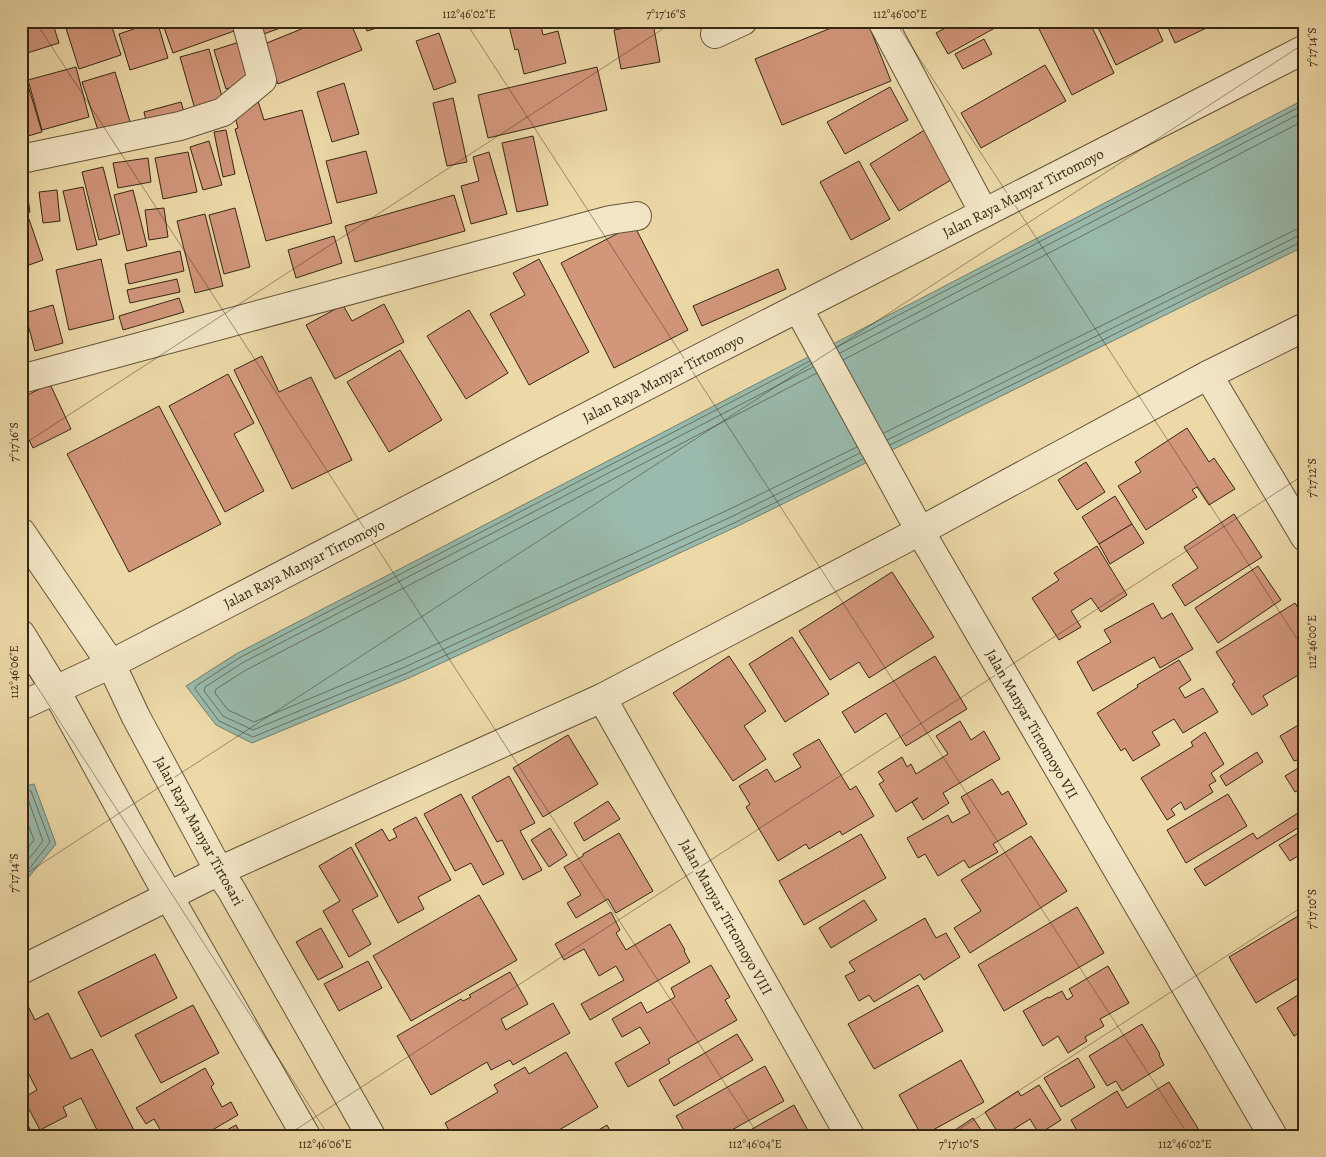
<svg xmlns="http://www.w3.org/2000/svg" width="1326" height="1157" font-family="Alegreya,serif">
<rect width="100%" height="100%" fill="#edd9a8"/>
<filter id="stains"><feTurbulence type="fractalNoise" baseFrequency=".004" numOctaves="4"/><feColorMatrix values="0 0 0 0 .2 0 0 0 0 .09 0 0 0 0 .02 0 0 0 .5 -.17"/></filter>
<radialGradient id="worn" r=".72"><stop offset=".6" stop-color="#630" stop-opacity="0"/><stop offset="1" stop-color="#630" stop-opacity=".3"/></radialGradient>
<g fill="#99baac" stroke="#717f70">
<polygon points="1305,99 1305,246 738,526 409,678 252,743 216,725 186,686 236,654"/>
<polygon points="34,784 56,844 28,878 21,882 21,787"/>
</g>
<g fill="none" stroke-linecap="round" stroke-linejoin="round">
<g stroke="#677061" stroke-width="1">
<polyline points="837,347 1305,104"/>
<polyline points="840,353 1305,111"/>
<polyline points="843,360 1305,120"/>
<polyline points="810,361 239,658 196,686 195,689 219,721 253,737 407,673 736,522 863,459"/>
<polyline points="813,367 242,663 205,687 204,691 223,716 253,730 405,667 733,516 860,453"/>
<polyline points="817,373 246,670 216,689 215,693 228,710 254,722 402,660 730,509 857,447"/>
<polyline points="884,433 1295,230 1305,228"/>
<polyline points="887,440 1298,236 1305,235"/>
<polyline points="890,445 1301,242 1305,242"/>
<polyline points="21,792 29,790 31,791 50,842 26,873 21,876"/>
<polyline points="21,798 26,798 28,799 43,841 21,869"/>
<polyline points="21,806 34,840 21,857"/>
</g>
</g>
<g fill="#d2967b" stroke="#352716">
<polygon points="39,21 52,21 59,43 21,55 21,27"/>
<polygon points="66,21 110,21 121,55 79,69 64,22"/>
<polygon points="157,21 168,58 130,70 119,34"/>
<polygon points="234,21 237,30 173,53 162,22"/>
<polygon points="252,21 300,21 258,36"/>
<polygon points="321,21 350,21 362,50 278,84 262,45"/>
<polygon points="363,21 396,21 396,22 367,31"/>
<polygon points="528,21 540,21 543,35 558,31 566,63 524,74 518,49 515,50 509,26"/>
<polygon points="848,21 867,21 891,81 782,125 755,59"/>
<polygon points="958,21 1000,21 1002,24 948,54 936,33"/>
<polygon points="1035,21 1089,21 1114,73 1072,95"/>
<polygon points="1095,21 1154,21 1163,41 1116,65"/>
<polygon points="1165,21 1221,21 1175,43"/>
<polygon points="653,23 660,62 621,69 614,30"/>
<polygon points="439,33 456,82 434,90 416,41"/>
<polygon points="984,39 992,54 963,69 955,54"/>
<polygon points="246,40 259,79 226,89 214,50"/>
<polygon points="209,49 225,108 197,116 180,57"/>
<polygon points="21,62 42,132 21,138"/>
<polygon points="1045,65 1066,101 981,148 961,113"/>
<polygon points="76,67 89,117 42,130 28,80"/>
<polygon points="597,67 607,110 488,138 478,95"/>
<polygon points="115,72 131,125 100,136 82,82"/>
<polygon points="344,83 359,134 332,142 317,92"/>
<polygon points="890,87 908,120 845,154 827,122"/>
<polygon points="257,98 264,120 302,110 332,223 266,241 235,129 238,128 232,105"/>
<polygon points="453,98 467,162 447,166 433,103"/>
<polygon points="181,102 186,119 148,129 144,112"/>
<polygon points="931,126 961,174 899,211 870,164"/>
<polygon points="226,130 235,174 223,177 214,132"/>
<polygon points="533,136 548,205 517,212 502,143"/>
<polygon points="209,141 222,185 203,190 190,147"/>
<polygon points="366,151 377,193 337,203 326,161"/>
<polygon points="188,152 197,192 163,199 155,158"/>
<polygon points="489,152 507,214 471,224 461,186 479,181 473,157"/>
<polygon points="148,158 151,182 118,188 113,163"/>
<polygon points="859,161 890,219 851,240 820,182"/>
<polygon points="103,167 120,234 99,240 82,172"/>
<polygon points="25,179 30,212 21,214 21,180"/>
<polygon points="83,187 97,245 77,250 63,191"/>
<polygon points="57,190 60,221 43,223 39,192"/>
<polygon points="133,190 147,246 127,251 114,195"/>
<polygon points="454,195 465,231 355,262 345,226"/>
<polygon points="164,208 168,237 149,240 145,210"/>
<polygon points="235,208 250,267 224,274 209,215"/>
<polygon points="205,214 223,286 195,293 177,221"/>
<polygon points="29,219 43,260 29,265 21,242 21,221"/>
<polygon points="634,225 688,330 614,368 561,263"/>
<polygon points="334,236 342,263 296,278 288,250"/>
<polygon points="180,251 184,271 129,284 125,264"/>
<polygon points="101,259 114,319 69,330 56,270"/>
<polygon points="539,259 589,352 529,385 490,314 525,295 513,273"/>
<polygon points="778,269 786,289 702,326 693,306"/>
<polygon points="177,279 180,292 130,303 127,290"/>
<polygon points="179,298 184,312 123,330 119,316"/>
<polygon points="384,304 404,342 335,379 306,325 343,305 352,321"/>
<polygon points="53,305 63,343 35,351 25,313"/>
<polygon points="469,310 508,373 466,399 427,336"/>
<polygon points="400,350 442,420 389,452 347,382"/>
<polygon points="262,356 279,392 311,377 352,460 292,489 234,370"/>
<polygon points="228,374 254,423 234,434 264,491 225,512 169,406"/>
<polygon points="50,384 71,429 33,448 21,424 21,398"/>
<polygon points="159,406 221,524 129,572 67,454"/>
<polygon points="1187,428 1209,462 1214,458 1235,489 1209,505 1197,487 1192,490 1197,497 1146,530 1118,486 1141,472 1135,462"/>
<polygon points="1086,462 1105,492 1077,510 1058,480"/>
<polygon points="1115,496 1132,524 1099,544 1082,517"/>
<polygon points="1234,514 1262,557 1185,606 1172,585 1198,568 1184,547"/>
<polygon points="1132,524 1144,543 1110,564 1099,544"/>
<polygon points="1097,546 1127,595 1101,612 1091,598 1071,611 1081,627 1059,640 1032,598 1059,580 1054,573"/>
<polygon points="1258,566 1281,600 1218,643 1195,608"/>
<polygon points="892,572 934,637 869,678 859,662 830,680 799,631"/>
<polygon points="1153,603 1162,619 1172,613 1193,649 1160,668 1154,657 1093,691 1077,662 1111,642 1104,630"/>
<polygon points="1295,603 1305,619 1305,671 1263,696 1268,705 1252,715 1232,684 1235,682 1216,652"/>
<polygon points="792,637 829,694 785,722 749,664"/>
<polygon points="729,656 766,711 744,726 766,759 733,781 673,693"/>
<polygon points="935,656 967,709 906,746 886,713 855,733 842,712"/>
<polygon points="1179,660 1191,680 1179,688 1185,698 1203,688 1218,712 1183,733 1174,719 1152,732 1160,745 1133,761 1125,748 1121,751 1097,713 1138,687 1137,685"/>
<polygon points="960,721 971,740 984,731 1000,759 943,793 949,803 923,820 912,802 918,798 896,812 879,784 884,781 878,772 902,757 907,767 911,764 916,774 948,754 936,736"/>
<polygon points="1305,721 1305,786 1295,792 1285,776 1300,767 1297,760 1294,761 1280,736"/>
<polygon points="1205,732 1224,764 1211,773 1216,781 1209,785 1213,792 1185,810 1181,802 1171,809 1175,815 1167,820 1141,778 1193,746 1191,742"/>
<polygon points="568,735 598,784 543,817 513,768"/>
<polygon points="819,739 850,790 856,786 874,816 842,835 840,831 809,849 806,844 778,861 746,807 750,804 739,786 767,769 775,782 801,767 793,754"/>
<polygon points="1257,752 1263,762 1226,786 1220,776"/>
<polygon points="509,776 535,823 520,831 542,870 523,880 502,840 497,842 472,797"/>
<polygon points="992,779 1002,795 1008,791 1027,824 993,844 998,852 969,868 964,860 938,876 925,854 918,858 907,838 948,815 952,823 970,813 961,797"/>
<polygon points="461,794 504,874 483,885 471,863 455,871 424,814"/>
<polygon points="1228,794 1247,826 1186,863 1167,830"/>
<polygon points="608,801 620,819 584,841 574,823"/>
<polygon points="1298,813 1304,824 1205,886 1194,869 1253,833 1257,839"/>
<polygon points="416,817 451,880 418,897 424,909 398,923 355,844 382,829 389,841 397,837 393,829"/>
<polygon points="550,828 567,855 549,867 531,840"/>
<polygon points="1305,829 1305,861 1301,854 1290,861 1279,845"/>
<polygon points="619,833 653,891 616,913 608,899 576,918 567,903 581,895 564,867 583,856 583,854"/>
<polygon points="861,834 886,878 804,925 779,881"/>
<polygon points="1031,836 1067,891 970,953 954,928 981,911 961,880"/>
<polygon points="351,847 378,896 352,910 371,944 349,957 323,911 340,901 319,866"/>
<polygon points="479,895 517,960 411,1021 373,956"/>
<polygon points="864,900 877,920 831,948 819,928"/>
<polygon points="1077,907 1104,953 1004,1011 978,965"/>
<polygon points="611,912 620,930 616,933 626,950 670,924 685,950 684,951 690,962 590,1020 581,1004 624,980 616,966 599,976 584,949 564,960 555,944"/>
<polygon points="1305,912 1305,974 1256,1003 1229,957"/>
<polygon points="925,918 936,938 946,933 960,957 924,980 920,974 874,1002 869,995 859,1001 845,976 855,971 849,962"/>
<polygon points="321,928 343,967 318,980 296,942"/>
<polygon points="155,954 177,998 101,1037 78,992"/>
<polygon points="368,961 382,988 339,1011 324,984"/>
<polygon points="711,965 730,997 725,1000 737,1020 668,1059 670,1063 628,1087 615,1063 650,1043 640,1027 622,1037 612,1019 641,1002 647,1013 675,997 671,988"/>
<polygon points="1108,966 1129,1003 1100,1019 1104,1026 1085,1037 1087,1041 1068,1053 1058,1036 1043,1046 1023,1011 1048,997 1049,998 1062,991 1067,1000 1073,996 1069,989"/>
<polygon points="510,972 528,1004 501,1019 506,1030 553,1003 570,1033 513,1065 510,1060 491,1070 487,1062 431,1095 397,1036 461,999 463,1001 471,997 469,995"/>
<polygon points="918,985 943,1031 874,1069 848,1024"/>
<polygon points="1303,992 1305,994 1305,1030 1294,1036 1277,1008"/>
<polygon points="26,1002 35,1020 48,1013 71,1059 92,1049 137,1136 100,1136 81,1098 63,1107 67,1116 40,1130 23,1098 37,1090 21,1059 21,1004"/>
<polygon points="193,1005 219,1053 161,1083 135,1035"/>
<polygon points="1142,1024 1160,1054 1159,1055 1164,1065 1122,1091 1116,1081 1107,1086 1089,1056"/>
<polygon points="737,1034 753,1060 674,1106 659,1080"/>
<polygon points="566,1052 598,1107 549,1136 452,1136 445,1123 498,1092 494,1085 525,1067 529,1074"/>
<polygon points="1078,1058 1095,1087 1061,1107 1044,1078"/>
<polygon points="961,1060 984,1102 922,1136 899,1095"/>
<polygon points="765,1066 784,1101 721,1136 687,1136 676,1116"/>
<polygon points="205,1068 214,1084 211,1087 222,1107 231,1102 238,1115 202,1136 164,1136 154,1119 146,1124 136,1108"/>
<polygon points="1169,1082 1199,1130 1190,1136 1080,1136 1071,1120 1117,1091 1127,1108"/>
<polygon points="1039,1085 1061,1120 1039,1134 1030,1119 1003,1136 1000,1136 985,1112 1018,1091 1021,1096"/>
<polygon points="794,1105 811,1136 740,1136"/>
<polygon points="21,1113 34,1136 21,1136"/>
<polygon points="973,1118 985,1136 946,1136"/>
<polygon points="236,1125 242,1136 216,1136"/>
<polygon points="607,1125 613,1136 588,1136"/>
</g>
<g fill="none" stroke-linecap="round" stroke-linejoin="round">
<g stroke="#63543a" stroke-width="30">
<g id="minor">
<polyline points="882,21 984,213"/>
<polyline points="715,34 743,21"/>
<polyline points="21,159 180,126 223,112 262,80 246,21"/>
<polyline points="798,308 920,531 1273,1136"/>
<polyline points="1208,375 1305,537"/>
<polyline points="21,379 610,220 637,216"/>
<polyline points="21,532 111,664 136,717 219,871 232,891 371,1136"/>
<polyline points="21,634 56,691 169,897 306,1136"/>
<polyline points="602,698 850,1136"/>
<polyline points="21,706 111,664 702,357 1305,49"/>
<polyline points="21,970 219,871 602,698 920,531 1208,375 1305,327"/>
</g>
</g>
<use href="#minor" stroke="#f3e6c6" stroke-width="28"/>
</g>
<path fill="none" stroke="#352716" stroke-width="1" stroke-opacity="0.45" d="M 35,21 L 759,1136M 465,21 L 1189,1136M 895,21 L 1305,651M 21,446 L 675,21M 21,662 L 329,1136M 21,877 L 1305,43M 286,1136 L 1305,474M 949,1136 L 1305,905"/>
<g text-anchor="middle" stroke-width="5" stroke-linejoin="round" paint-order="stroke">
<g font-size="15" fill="#352716" stroke="#f3e6c6">
<text transform="translate(1023 193) rotate(-27)" y="5">Jalan Raya Manyar Tirtomoyo</text>
<text transform="translate(663 378) rotate(-27)" y="5">Jalan Raya Manyar Tirtomoyo</text>
<text transform="translate(304 564) rotate(-27)" y="5">Jalan Raya Manyar Tirtomoyo</text>
<text transform="translate(1032 724) rotate(60)" y="5">Jalan Manyar Tirtomoyo VII</text>
<text transform="translate(199 831) rotate(61)" y="5">Jalan Raya Manyar Tirtosari</text>
<text transform="translate(726 917) rotate(61)" y="5">Jalan Manyar Tirtomoyo VIII</text>
</g>
</g>
<rect width="1326" height="1157" fill="none" stroke="#edd9a8" stroke-width="55"/>
<rect x="28" y="28" width="1270" height="1102" fill="none" stroke="#352716" stroke-width="2"/>
<g font-size="12" text-anchor="middle" fill="#352716">
<text x="469" y="18">112°46'02"E</text>
<text x="666" y="18">7°17'16"S</text>
<text x="900" y="18">112°46'00"E</text>
<text transform="translate(1312 47) rotate(-90)" y="4">7°17'14"S</text>
<text transform="translate(14 442) rotate(-90)" y="4">7°17'16"S</text>
<text transform="translate(1312 478) rotate(-90)" y="4">7°17'12"S</text>
<text transform="translate(1312 642) rotate(-90)" y="4">112°46'00"E</text>
<text transform="translate(14 672) rotate(-90)" y="4">112°46'06"E</text>
<text transform="translate(14 873) rotate(-90)" y="4">7°17'14"S</text>
<text transform="translate(1312 909) rotate(-90)" y="4">7°17'10"S</text>
<text x="325" y="1148">112°46'06"E</text>
<text x="755" y="1148">112°46'04"E</text>
<text x="959" y="1148">7°17'10"S</text>
<text x="1185" y="1148">112°46'02"E</text>
</g>
<rect width="100%" height="100%" filter="url(#stains)"/>
<rect width="100%" height="100%" fill="url(#worn)"/>
</svg>
